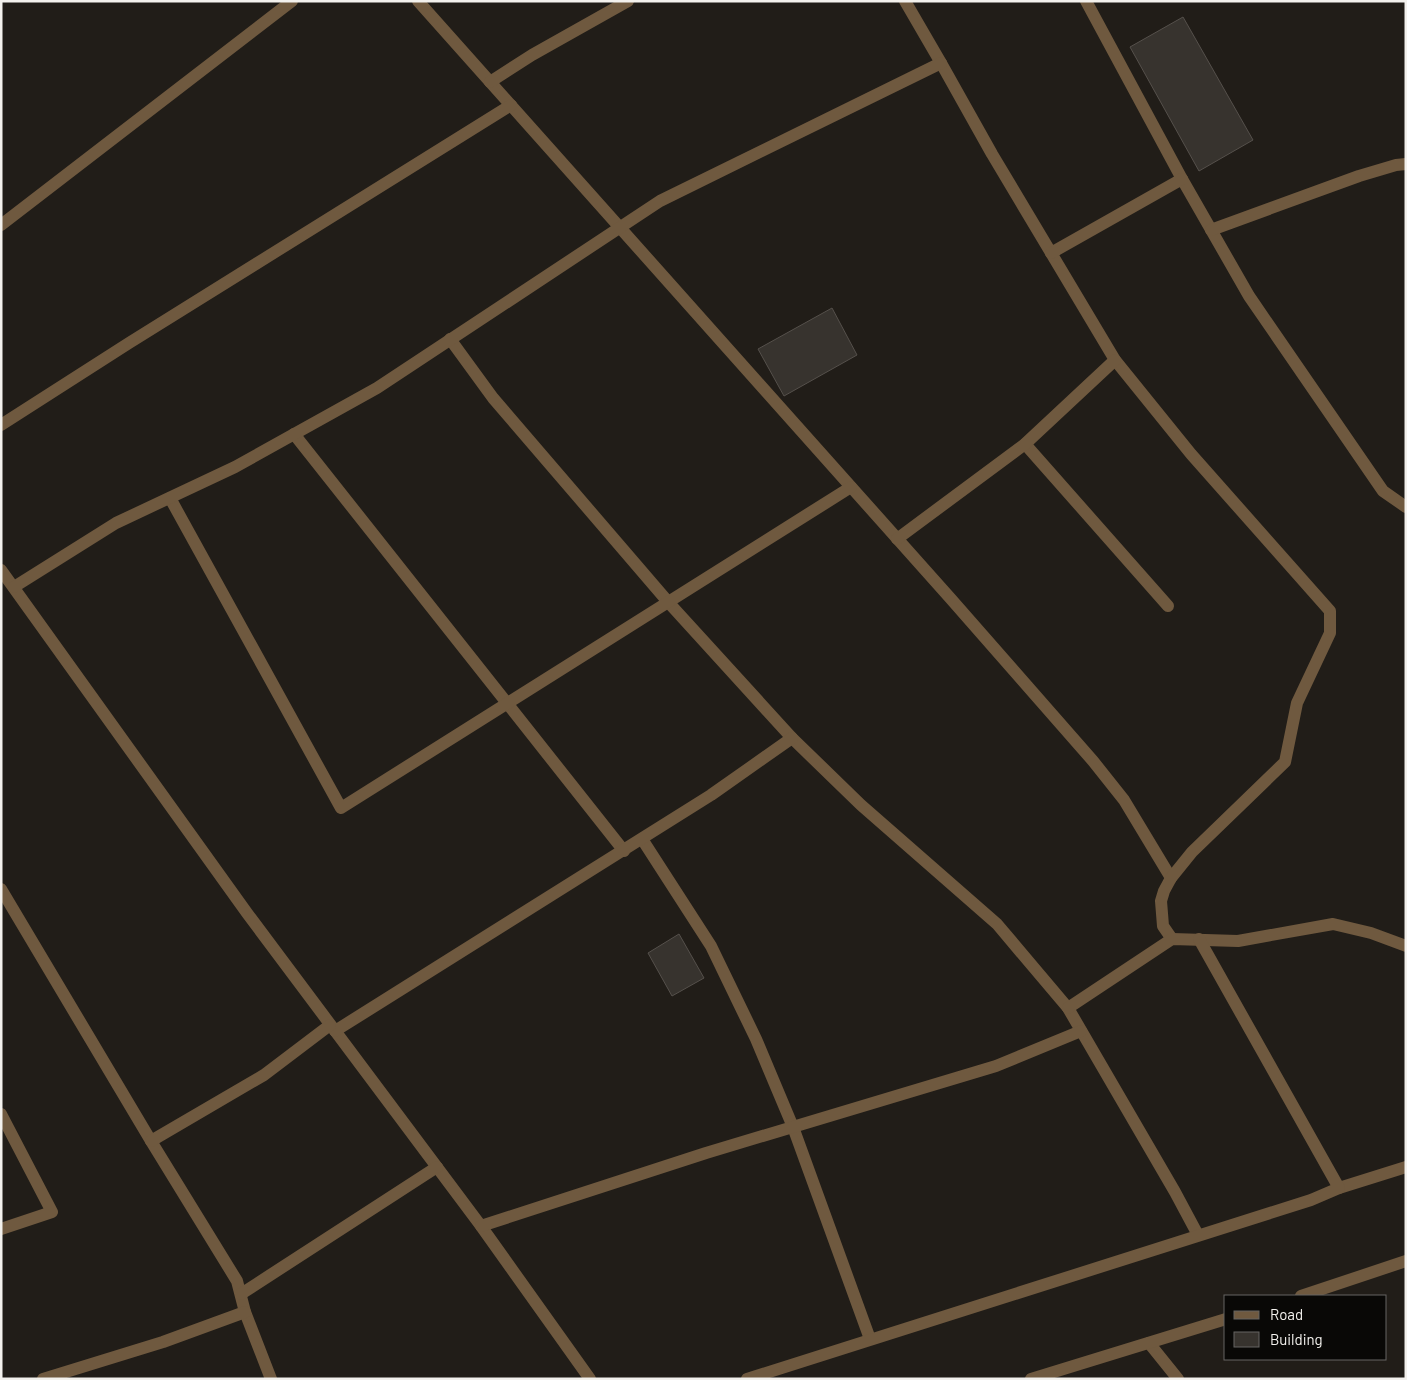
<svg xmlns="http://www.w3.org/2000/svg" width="1407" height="1380" font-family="Barlow,sans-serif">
<rect width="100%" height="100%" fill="#211d18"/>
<g fill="#37332e" stroke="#55504b">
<polygon points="1183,17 1253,140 1199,171 1130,47"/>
<polygon points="832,308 857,355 784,396 758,349"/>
<polygon points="679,934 704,978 672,996 648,953"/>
</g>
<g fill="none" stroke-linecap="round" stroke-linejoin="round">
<g stroke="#6f593f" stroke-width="12">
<polyline points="418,1 951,599 1093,761 1124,800 1171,878"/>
<polyline points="905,1 941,63 992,154 1115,360 1191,454 1330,611 1330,633 1297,703 1285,762 1192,852 1171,878 1164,891 1161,901 1163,926 1172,939"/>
<polyline points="1086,1 1182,179 1249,296 1383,491 1406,507"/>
<polyline points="490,82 532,55 628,1"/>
<polyline points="1,225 292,1"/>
<polyline points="1211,230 1359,176 1396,165 1406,164"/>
<polyline points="1051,253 1182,179"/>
<polyline points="450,339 493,398 669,603 792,738 861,805 997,924 1068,1008 1175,1192 1198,1235"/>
<polyline points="1,425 129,343 511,105"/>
<polyline points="294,434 624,851"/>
<polyline points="1025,444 1168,606"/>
<polyline points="170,498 341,808 851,487"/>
<polyline points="897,539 1025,444 1115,360"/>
<polyline points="1,570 247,913 481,1226 590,1379"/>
<polyline points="14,587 116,523 235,467 377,388 660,201 941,63"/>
<polyline points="642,839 711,946 756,1039 793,1127 870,1339"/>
<polyline points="1,889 151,1141 237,1281 245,1312 271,1379"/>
<polyline points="1068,1008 1172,939 1238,941 1333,924 1371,933 1406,946"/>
<polyline points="335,1031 711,795 792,738"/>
<polyline points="1,1114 52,1212 1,1229"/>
<polyline points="151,1141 264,1075 330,1025"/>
<polyline points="1339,1188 1406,1167"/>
<polyline points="481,1226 706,1153 996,1066 1081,1031"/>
<polyline points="241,1294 437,1167"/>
<polyline points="1301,1296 1406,1261"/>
<polyline points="1149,1343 1178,1379"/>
<polyline points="43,1379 163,1342 245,1312"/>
<polyline points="747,1379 1311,1200 1339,1188 1199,939"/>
<polyline points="1031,1379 1226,1319"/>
</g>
</g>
<rect width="1407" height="1380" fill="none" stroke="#f3f1ed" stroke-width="5"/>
<rect x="1224" y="1295" width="162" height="65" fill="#090806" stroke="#676562"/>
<rect x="1234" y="1311" width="25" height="8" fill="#6f593f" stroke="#676562"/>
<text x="1270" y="1320" font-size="15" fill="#f3f1ed">Road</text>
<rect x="1234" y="1332" width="25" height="15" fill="#37332e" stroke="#676562"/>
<text x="1270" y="1345" font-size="15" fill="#f3f1ed">Building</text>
</svg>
